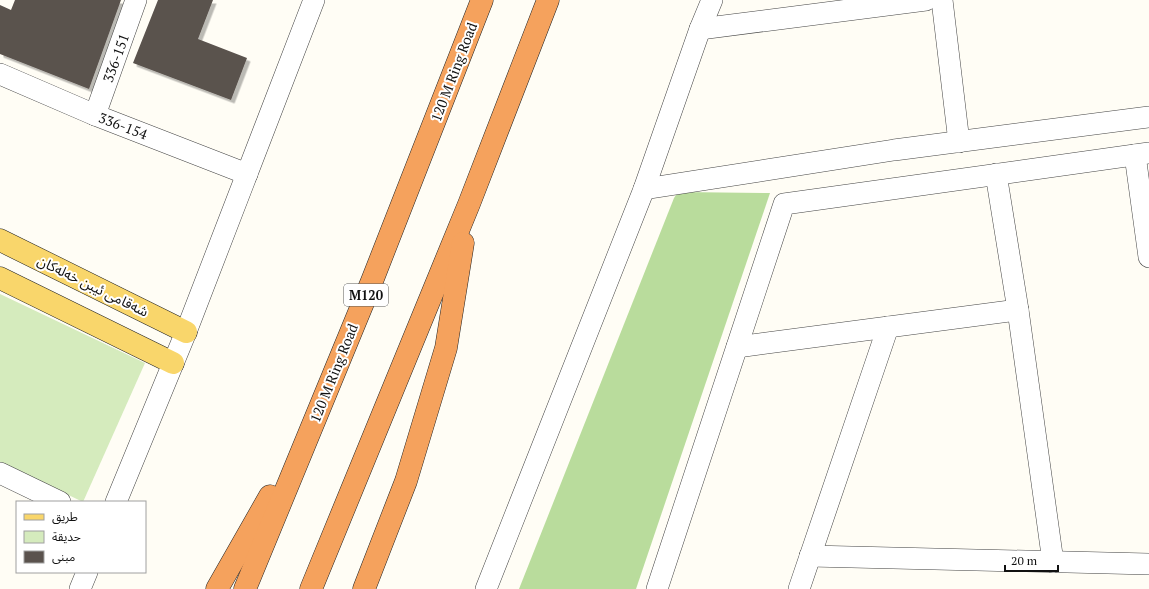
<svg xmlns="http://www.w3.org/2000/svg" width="1149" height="589" font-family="'PT Serif','Noto Sans Arabic',serif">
<defs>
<filter id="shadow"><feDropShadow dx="3.5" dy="3.5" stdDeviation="0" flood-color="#0004"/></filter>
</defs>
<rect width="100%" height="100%" fill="#fffdf5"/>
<polygon fill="#d5ebbd" points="0,294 145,363 83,502 0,462"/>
<polygon fill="#b9dc9c" points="678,192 770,193 636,589 519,589 674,198"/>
<g fill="#5a524d" filter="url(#shadow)">
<polygon points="15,0 121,0 89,89 0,54 0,5 11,10"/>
<polygon points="158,0 213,0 198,39 247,58 231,100 133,63"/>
</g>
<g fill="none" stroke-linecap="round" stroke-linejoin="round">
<g stroke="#444" stroke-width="22">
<g id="minor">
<polyline points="942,0 959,142"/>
<polyline points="700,29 926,0"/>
<polyline points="0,74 95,115 247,174"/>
<polyline points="95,115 136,0"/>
<polyline points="1135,155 1149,257"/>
<polyline points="996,174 1018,310 1053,562"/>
<polyline points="644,189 894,150 1149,117"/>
<polyline points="737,347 1018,310"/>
<polyline points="0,473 60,502"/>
<polyline points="116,502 186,332 314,0"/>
<polyline points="810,556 1149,564"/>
<polyline points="80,589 87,572"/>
<polyline points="486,589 644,189 700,29 712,0"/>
<polyline points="657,589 784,204 1149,153"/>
<polyline points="799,589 888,327"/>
</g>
</g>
<g stroke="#222" stroke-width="23">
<g id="major">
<polyline points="0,240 186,332"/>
<polyline points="0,278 173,363"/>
</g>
</g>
<g stroke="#222" stroke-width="23">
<g id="highway">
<polyline points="217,589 270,496"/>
<polyline points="245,589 372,281 482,0"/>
<polyline points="311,589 469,204 548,0"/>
<polyline points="364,589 406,481 446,348 463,243"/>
</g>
</g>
<use href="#minor" stroke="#fff" stroke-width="21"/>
<use href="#major" stroke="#f9d66b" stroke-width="22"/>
<use href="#highway" stroke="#f5a25d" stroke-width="22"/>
</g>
<g text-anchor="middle" stroke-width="4" stroke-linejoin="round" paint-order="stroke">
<rect fill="#fff" stroke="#585858" stroke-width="1" x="344" y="284" width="44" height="22" rx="3"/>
<g font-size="13" font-weight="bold" fill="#111">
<text x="366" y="300">M120</text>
</g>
<g font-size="14" fill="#111" stroke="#fff">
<text transform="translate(116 58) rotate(-70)" y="5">336-151</text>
<text transform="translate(454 72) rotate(-69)" y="5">120 M Ring Road</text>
<text transform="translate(123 126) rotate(21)" y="5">336-154</text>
<text transform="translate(93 286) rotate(26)" y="5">شەقامی ئیبن خەلەکان</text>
<text transform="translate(334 373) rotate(-68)" y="5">120 M Ring Road</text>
</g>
</g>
<rect x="16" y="501" width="130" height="72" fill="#ffffff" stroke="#a0a0a0"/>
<rect x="24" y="514" width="20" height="6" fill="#f9d66b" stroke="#a0a0a0"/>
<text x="52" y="521" font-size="12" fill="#111111">طريق</text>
<rect x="24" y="531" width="20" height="12" fill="#d5ebbd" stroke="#a0a0a0"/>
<text x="52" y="541" font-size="12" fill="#111111">حديقة</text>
<rect x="24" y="551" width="20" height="12" fill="#5a524d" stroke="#a0a0a0"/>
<text x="52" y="561" font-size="12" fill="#111111">مبنى</text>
<path d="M1005 565v6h53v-6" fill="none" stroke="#111111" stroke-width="2"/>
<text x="1011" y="565" font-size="12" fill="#111111" stroke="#ffffff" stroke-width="3" paint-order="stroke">20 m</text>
</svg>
